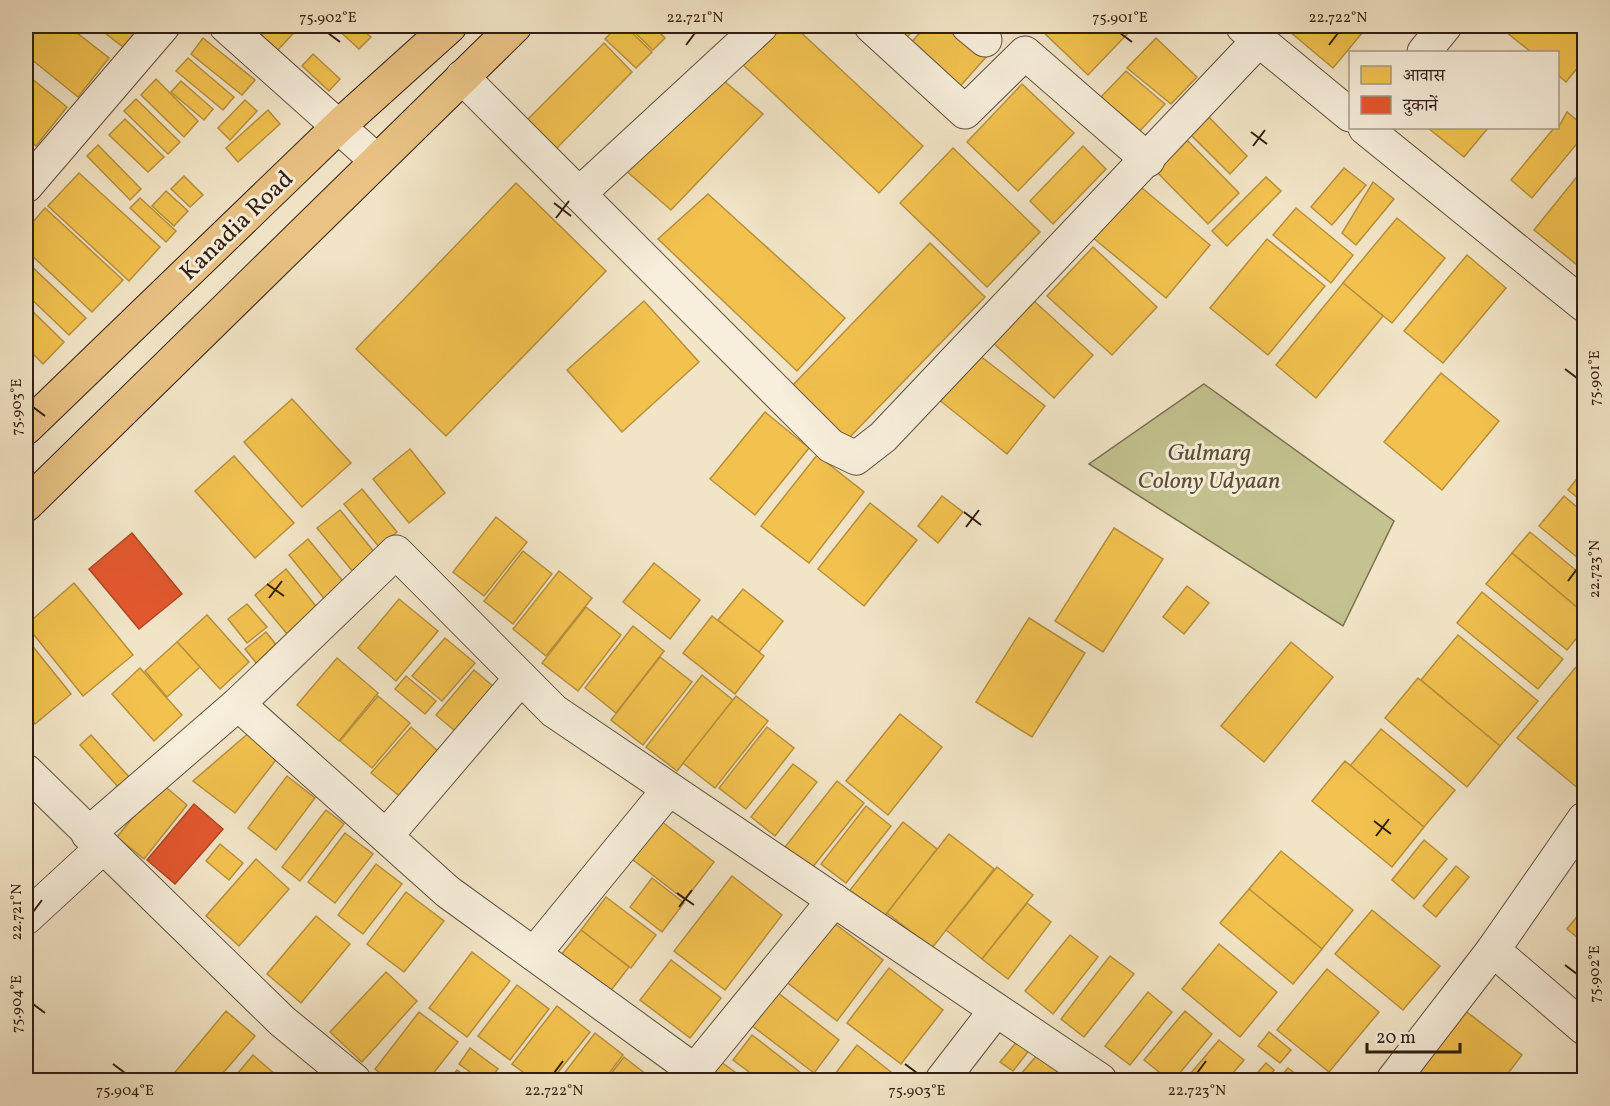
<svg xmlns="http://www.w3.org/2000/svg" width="1610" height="1106" font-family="Vollkorn,'Noto Serif Devanagari',serif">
<rect width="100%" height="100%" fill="#f2e5c7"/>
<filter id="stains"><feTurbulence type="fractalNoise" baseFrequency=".00333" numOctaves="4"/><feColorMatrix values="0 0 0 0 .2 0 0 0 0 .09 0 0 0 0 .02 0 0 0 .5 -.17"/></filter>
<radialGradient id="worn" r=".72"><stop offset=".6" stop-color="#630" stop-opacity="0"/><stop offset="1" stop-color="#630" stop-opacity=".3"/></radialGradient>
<polygon fill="#c3c290" stroke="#7a7050" stroke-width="1.5" points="1204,384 1394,521 1343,626 1089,464"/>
<g fill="#f2c14e" stroke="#b8903b" stroke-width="1.5">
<polygon points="26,26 68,26 109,58 78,97 26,55"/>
<polygon points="96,26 141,26 123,47"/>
<polygon points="269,26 300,26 277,51 260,36"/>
<polygon points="334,26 358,26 371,37 359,49"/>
<polygon points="618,26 625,26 652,52 636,68 605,39"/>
<polygon points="628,26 653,26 665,38 653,50"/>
<polygon points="778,26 794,26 923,146 879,193 742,64"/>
<polygon points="882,26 918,26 901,43"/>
<polygon points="926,26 954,26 987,56 955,92 906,48"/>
<polygon points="1041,26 1135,26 1088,75 1039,28"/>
<polygon points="1283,26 1368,26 1333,68"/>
<polygon points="1503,26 1584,26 1584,60 1566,82 1558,75 1558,52 1531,52 1501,28"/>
<polygon points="203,38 255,80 242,95 191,54"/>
<polygon points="1156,38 1197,77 1171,104 1127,68"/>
<polygon points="604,43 632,72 549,156 520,127"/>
<polygon points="313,54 340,79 329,91 302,66"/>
<polygon points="188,58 234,97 223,110 176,71"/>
<polygon points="1126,71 1165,104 1138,133 1101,97"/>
<polygon points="26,74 67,107 36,146 26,137"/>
<polygon points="156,79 198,121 184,137 141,95"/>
<polygon points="723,80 763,114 671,210 624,169"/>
<polygon points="181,81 213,109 204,120 171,92"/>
<polygon points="1022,84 1074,133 1018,191 967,142"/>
<polygon points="136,99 180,142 168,154 124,111"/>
<polygon points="245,100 257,111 230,140 218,128"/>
<polygon points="268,110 280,124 238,162 226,148"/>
<polygon points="1202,110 1247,156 1230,174 1184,128"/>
<polygon points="1567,112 1584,126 1584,135 1532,198 1511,180 1554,128 1558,128"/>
<polygon points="125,119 164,157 148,172 109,135"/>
<polygon points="1428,128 1488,128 1464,157"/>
<polygon points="1182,135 1239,193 1208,224 1151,166"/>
<polygon points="98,145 141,189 130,200 87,156"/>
<polygon points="1083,146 1106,169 1053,224 1030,201"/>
<polygon points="953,148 1040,232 987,287 900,203"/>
<polygon points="1344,168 1366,185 1332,225 1311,207"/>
<polygon points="1584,168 1584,267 1582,269 1534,230"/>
<polygon points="79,173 160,247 129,281 48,206"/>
<polygon points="184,176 203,195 190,207 171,189"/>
<polygon points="1266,177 1281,191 1227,246 1212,231"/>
<polygon points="1373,182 1394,199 1356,245 1342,233"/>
<polygon points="516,183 606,271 446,436 356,349"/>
<polygon points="1136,183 1210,245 1166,298 1092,237"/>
<polygon points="166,191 188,211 174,226 152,206"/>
<polygon points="708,194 845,318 797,371 658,239"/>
<polygon points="140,198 176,231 166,242 130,208"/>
<polygon points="45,208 123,280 92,312 26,250 26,230"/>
<polygon points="1296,208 1353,255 1331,283 1273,235"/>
<polygon points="1397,218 1445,258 1392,323 1343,283"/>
<polygon points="1267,239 1325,286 1268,355 1210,308"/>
<polygon points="930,243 985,297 848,439 793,385"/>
<polygon points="1093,247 1157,307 1112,355 1047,296"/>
<polygon points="1467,255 1506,288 1443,363 1404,331"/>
<polygon points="26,261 86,318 69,335 26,294"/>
<polygon points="1343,283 1383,316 1316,398 1276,365"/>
<polygon points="1033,300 1093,355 1054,398 993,343"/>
<polygon points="644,301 699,362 622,432 567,370"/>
<polygon points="26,305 64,342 43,364 26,347"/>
<polygon points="975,352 1045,406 1007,454 938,399"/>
<polygon points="1441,373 1499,421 1442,490 1384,442"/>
<polygon points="292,399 351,463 302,507 244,442"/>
<polygon points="765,412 809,448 755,515 710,479"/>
<polygon points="410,449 445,493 409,523 373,479"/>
<polygon points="817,455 864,492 809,563 761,526"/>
<polygon points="234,456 294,523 255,558 195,491"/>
<polygon points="1584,470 1584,503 1568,490"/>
<polygon points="362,489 397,532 379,547 344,504"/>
<polygon points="942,496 963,512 938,543 918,526"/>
<polygon points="1564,496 1584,513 1584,563 1539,526"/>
<polygon points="870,503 917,540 864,606 818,569"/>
<polygon points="340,510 375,553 353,572 317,528"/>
<polygon points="496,517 527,542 484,596 453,572"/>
<polygon points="1114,528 1163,559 1103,652 1055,621"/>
<polygon points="1530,532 1584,577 1584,613 1512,553"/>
<polygon points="308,539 351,591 331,607 289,555"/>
<polygon points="523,551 552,574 513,624 484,601"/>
<polygon points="1512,553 1584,613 1584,629 1567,650 1486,584"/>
<polygon points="654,563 700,600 670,639 623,602"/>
<polygon points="286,569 323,615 292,640 255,595"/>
<polygon points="559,571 592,598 546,656 513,629"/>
<polygon points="74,583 133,655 83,696 26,625"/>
<polygon points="1187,586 1209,603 1184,634 1163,617"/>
<polygon points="743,589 783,621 759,652 718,620"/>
<polygon points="1482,592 1563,659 1538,689 1457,623"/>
<polygon points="399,599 438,631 396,681 358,648"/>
<polygon points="247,604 267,627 247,643 228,619"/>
<polygon points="586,607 621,635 578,691 542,663"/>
<polygon points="207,615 249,662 220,689 177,642"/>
<polygon points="712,616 764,656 735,694 683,653"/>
<polygon points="1029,618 1085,653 1032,737 976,702"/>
<polygon points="633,626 664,651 616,713 585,688"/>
<polygon points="266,632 282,652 261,669 245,649"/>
<polygon points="1458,635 1538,701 1500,746 1421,680"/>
<polygon points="26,638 71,694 35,724 26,713"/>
<polygon points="445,638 475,663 442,701 412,676"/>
<polygon points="177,642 200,667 167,697 145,671"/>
<polygon points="1291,642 1333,677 1264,762 1221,726"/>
<polygon points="660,657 692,682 643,745 611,720"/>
<polygon points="337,658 378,693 339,741 297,705"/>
<polygon points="1576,667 1584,674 1584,782 1579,789 1517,738"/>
<polygon points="140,668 182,715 154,741 112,694"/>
<polygon points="474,670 501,693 461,736 436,715"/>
<polygon points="702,675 733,700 677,771 646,747"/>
<polygon points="406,676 436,701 425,714 395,689"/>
<polygon points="1418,678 1500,746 1467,787 1385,718"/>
<polygon points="378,696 410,723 372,768 340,741"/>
<polygon points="736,696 768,721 715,788 683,763"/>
<polygon points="900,714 942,747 888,815 846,781"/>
<polygon points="411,727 447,759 408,803 371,773"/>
<polygon points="767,727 794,748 746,809 719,788"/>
<polygon points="1381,729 1455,790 1424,827 1350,766"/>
<polygon points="251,731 279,756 235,813 193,781"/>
<polygon points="91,735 131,779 120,789 80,745"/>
<polygon points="1345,761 1424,827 1392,867 1312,801"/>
<polygon points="793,764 817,782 775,836 751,817"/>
<polygon points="287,776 315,798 276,850 248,828"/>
<polygon points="837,781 864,803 812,868 785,847"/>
<polygon points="161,783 187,805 144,859 117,837"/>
<polygon points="866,806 891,826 846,883 821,864"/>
<polygon points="326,810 344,824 300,881 282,867"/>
<polygon points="661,821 714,862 685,900 632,859"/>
<polygon points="903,822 937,849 881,921 847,894"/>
<polygon points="345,833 373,854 335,903 308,882"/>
<polygon points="949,834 994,869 932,948 887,913"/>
<polygon points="1424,840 1447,859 1414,899 1392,880"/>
<polygon points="220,844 243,863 229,880 206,861"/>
<polygon points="1281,851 1353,910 1322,949 1249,889"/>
<polygon points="256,859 289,889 239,946 206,916"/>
<polygon points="376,864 402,884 363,934 338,915"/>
<polygon points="1456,866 1469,877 1436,917 1423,906"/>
<polygon points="997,867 1033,895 982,959 946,930"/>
<polygon points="732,876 782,915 725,990 674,951"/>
<polygon points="652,878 684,903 662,932 630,907"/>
<polygon points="1249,889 1322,949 1293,984 1220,923"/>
<polygon points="406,892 444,921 404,972 367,944"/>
<polygon points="606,897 656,935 631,968 581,930"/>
<polygon points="1027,903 1051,922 1008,979 982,959"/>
<polygon points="1584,908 1584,943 1567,929"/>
<polygon points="1372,910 1440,966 1403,1010 1335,954"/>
<polygon points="316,916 350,944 301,1003 267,974"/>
<polygon points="826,917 883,960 837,1021 780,977"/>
<polygon points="581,930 629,967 609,993 561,955"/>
<polygon points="1070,935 1098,957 1053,1014 1025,991"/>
<polygon points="1219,944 1277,992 1240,1037 1182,989"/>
<polygon points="472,952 510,981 467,1037 429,1008"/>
<polygon points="1110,956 1134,974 1084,1037 1061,1019"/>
<polygon points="671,960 721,998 690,1038 640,1000"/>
<polygon points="889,968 943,1010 901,1064 847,1023"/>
<polygon points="1327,969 1379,1012 1329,1072 1277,1030"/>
<polygon points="386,972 417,1001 362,1062 330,1032"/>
<polygon points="517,985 549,1009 510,1060 478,1036"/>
<polygon points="777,992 839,1040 814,1073 751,1025"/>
<polygon points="1148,992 1172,1012 1130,1065 1105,1046"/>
<polygon points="1458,1005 1522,1055 1503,1080 1425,1080 1409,1068"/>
<polygon points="557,1006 590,1032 552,1080 534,1080 512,1064"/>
<polygon points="226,1011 255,1036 217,1080 176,1080 171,1077"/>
<polygon points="1185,1011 1212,1034 1174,1080 1169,1080 1144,1060"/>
<polygon points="419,1012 458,1042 428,1080 390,1080 375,1069"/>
<polygon points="1269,1032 1291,1050 1280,1063 1258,1046"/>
<polygon points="595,1033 623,1055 604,1080 559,1080"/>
<polygon points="752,1035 809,1079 809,1080 760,1080 733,1060"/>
<polygon points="1019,1039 1031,1048 1013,1071 1000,1062"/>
<polygon points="1219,1040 1244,1060 1227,1080 1185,1080"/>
<polygon points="857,1045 891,1072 884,1080 836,1080 832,1078"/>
<polygon points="470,1048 498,1069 489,1080 481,1080 459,1064"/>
<polygon points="1038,1054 1073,1080 1029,1080 1021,1074"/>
<polygon points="253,1055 277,1076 272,1080 232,1080"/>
<polygon points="624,1057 651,1078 649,1080 606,1080"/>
<polygon points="721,1062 746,1080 707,1080"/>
<polygon points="1266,1063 1274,1070 1266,1080 1251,1080"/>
<polygon points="1288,1068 1304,1080 1278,1080"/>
<polygon points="457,1070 471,1080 449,1080"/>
</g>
<g fill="#e4572e" stroke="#ae4625" stroke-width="1.5">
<polygon points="132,533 182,594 139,629 89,569"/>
<polygon points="194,804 223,829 175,884 147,860"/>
</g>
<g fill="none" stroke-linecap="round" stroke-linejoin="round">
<g stroke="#60503e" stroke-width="35">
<g id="minor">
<polyline points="226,26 377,161"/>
<polyline points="871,26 965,112 1025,53 1148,160"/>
<polyline points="968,26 985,40"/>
<polyline points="1243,27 1350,115"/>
<polyline points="1424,52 1445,26"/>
<polyline points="462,77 831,446 856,458 883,437 1259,40"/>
<polyline points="1365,128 1584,305"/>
<polyline points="26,186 163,26"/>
<polyline points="579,194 761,26"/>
<polyline points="238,704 448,892 695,1071"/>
<polyline points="26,771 282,1021 354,1080"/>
<polyline points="88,834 238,704 396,552 554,711 1100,1080"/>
<polyline points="386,836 521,678"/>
<polyline points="26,918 102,848"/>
<polyline points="1493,950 1584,1028"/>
<polyline points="534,954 669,789"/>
<polyline points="687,1080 834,900"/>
<polyline points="942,1080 996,1010"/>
<polyline points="1393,1080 1493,950 1584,819"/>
</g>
</g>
<g stroke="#301e10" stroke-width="35">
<g id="major">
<polyline points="26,428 339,126 450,26"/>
<polyline points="26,505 515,26"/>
</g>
</g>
<use href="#minor" stroke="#f7eedb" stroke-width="33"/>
<use href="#major" stroke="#e9c284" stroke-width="33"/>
</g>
<path fill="none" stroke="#301e10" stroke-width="2" d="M 328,33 L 340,42M 1120,33 L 1132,42M 686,45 L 695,33M 1329,45 L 1338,33M 1251,132 L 1267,144M 1253,146 L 1265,130M 554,203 L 571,216M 556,218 L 569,201M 1565,369 L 1577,378M 33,407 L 45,416M 964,512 L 981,525M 966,527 L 979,510M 1568,581 L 1577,569M 267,584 L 284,596M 269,598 L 282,581M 1374,821 L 1391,834M 1376,836 L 1389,819M 677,893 L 694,905M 679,907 L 692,890M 33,912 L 42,900M 1565,965 L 1577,974M 33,1004 L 45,1013M 113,1064 L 125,1073M 905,1064 L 917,1073M 554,1073 L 563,1061M 1197,1073 L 1206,1061"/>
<g text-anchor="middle" stroke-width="6" stroke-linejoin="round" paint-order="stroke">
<g font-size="24" fill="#301e10" stroke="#f7eedb">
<text transform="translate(236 225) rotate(-44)" y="8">Kanadia Road</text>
</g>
<g font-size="24" font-style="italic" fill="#5c4f36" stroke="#f7eedb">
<text x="1209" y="460">Gulmarg<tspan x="1209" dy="28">Colony Udyaan</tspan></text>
</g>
</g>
<rect width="1610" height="1106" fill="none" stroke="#f2e5c7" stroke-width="66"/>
<rect x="1349" y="51" width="210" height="78" fill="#f7eedb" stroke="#a79b8a" stroke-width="1.5"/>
<rect x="1361" y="66" width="30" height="18" fill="#f2c14e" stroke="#a79b8a" stroke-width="1.5"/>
<text x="1403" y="81" font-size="18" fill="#301e10">आवास</text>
<rect x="1361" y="96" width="30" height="18" fill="#e4572e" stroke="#a79b8a" stroke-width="1.5"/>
<text x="1403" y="111" font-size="18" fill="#301e10">दुकानें</text>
<path d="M1367 1043v9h93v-9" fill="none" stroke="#301e10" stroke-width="3"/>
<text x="1376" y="1043" font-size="18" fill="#301e10" stroke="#f7eedb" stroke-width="4.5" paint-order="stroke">20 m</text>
<rect x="33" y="33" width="1544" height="1040" fill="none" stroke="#301e10" stroke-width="2"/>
<g font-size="15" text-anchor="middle" fill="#301e10">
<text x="328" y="22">75.902°E</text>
<text x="695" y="22">22.721°N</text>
<text x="1120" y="22">75.901°E</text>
<text x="1338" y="22">22.722°N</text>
<text transform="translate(1594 378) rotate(-90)" y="5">75.901°E</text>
<text transform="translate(16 407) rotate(-90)" y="5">75.903°E</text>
<text transform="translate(1594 569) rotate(-90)" y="5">22.723°N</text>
<text transform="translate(16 912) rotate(-90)" y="5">22.721°N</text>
<text transform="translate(1594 974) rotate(-90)" y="5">75.902°E</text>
<text transform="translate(16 1004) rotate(-90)" y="5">75.904°E</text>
<text x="125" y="1095">75.904°E</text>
<text x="554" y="1095">22.722°N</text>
<text x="917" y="1095">75.903°E</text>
<text x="1197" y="1095">22.723°N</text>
</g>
<rect width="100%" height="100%" filter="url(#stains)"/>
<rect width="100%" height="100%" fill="url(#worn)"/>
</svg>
